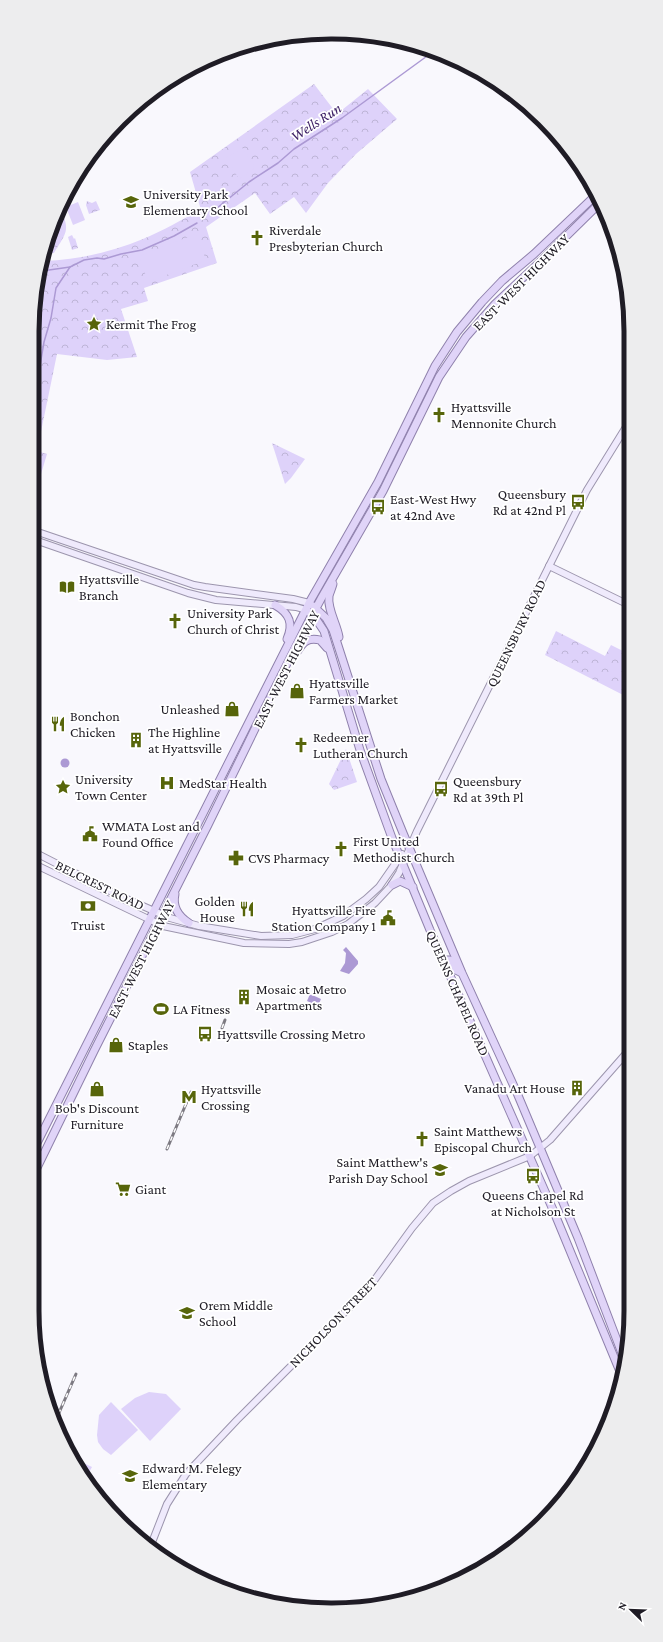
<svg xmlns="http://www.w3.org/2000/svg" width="663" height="1642" font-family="'Crimson Pro',serif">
<defs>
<pattern id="forest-crowns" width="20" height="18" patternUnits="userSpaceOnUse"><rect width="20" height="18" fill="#ded2fa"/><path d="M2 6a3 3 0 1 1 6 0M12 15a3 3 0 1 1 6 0" fill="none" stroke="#beb4d6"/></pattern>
</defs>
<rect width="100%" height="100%" fill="#f9f8fd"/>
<g fill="url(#forest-crowns)">
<path d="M 314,84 L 337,114 L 368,89 L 397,119 L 356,154 L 328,183 L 306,213 L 294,197 L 270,214 L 255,193 L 206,227 L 217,263 L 144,288 L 148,301 L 121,309 L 137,357 L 107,360 L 57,354 L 37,451 L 47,454 L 41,474 L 41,533 L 32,530 L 32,332 L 44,261 C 77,260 112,252 143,239 C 163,231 182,219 201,210 L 190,172 Z"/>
<polygon points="87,201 92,203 96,201 100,210 89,214 86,205"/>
<path d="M 60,208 C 71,231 66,233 54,253 L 45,254 L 48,235 Z"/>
<polygon points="72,235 74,239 75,238 78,248 72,250 68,237"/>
<polygon points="272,443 305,459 291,478 285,484"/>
<polygon points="556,631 605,656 611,645 629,654 629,698 545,655"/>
<polygon points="346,749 357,782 334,790 329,784"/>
</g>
<g fill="#ded2fa">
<polygon points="243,148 255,168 239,179 226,158"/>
<polygon points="78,202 85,220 73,225 66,207"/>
<polygon points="196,234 206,260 148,282 139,256"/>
<polygon points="149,1392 166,1394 181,1409 150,1441 121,1409 135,1398"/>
<polygon points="111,1402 138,1430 111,1455 103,1449 98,1442 97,1435 99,1415"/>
<polygon points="75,1459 92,1467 87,1476 82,1474 74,1463"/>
</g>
<g fill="#ac99d4">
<circle cx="65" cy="763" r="4.5"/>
<polygon points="346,947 358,961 358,964 349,974 340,971 345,963 346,953 343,950"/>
<polygon points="310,994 321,999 318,1006 307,1001"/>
</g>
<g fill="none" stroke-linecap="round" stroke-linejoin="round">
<g stroke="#ac99d4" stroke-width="1.5">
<polyline points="211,213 249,182 278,163 294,149 342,118 434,51"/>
<polyline points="42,271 70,267"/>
<polyline points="32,412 44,342 51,318 56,288 70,267 84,260 97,258 104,259 121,254 142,250 174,236 197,223"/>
</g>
<g stroke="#9c95ad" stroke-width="8">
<g id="secondary">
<polyline points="32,530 194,585 205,587 293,599 309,603"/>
<polyline points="32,539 188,593 216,600 296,607 306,610"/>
<polyline points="549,566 629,605"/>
<polyline points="32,851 120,896 170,918 199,926 261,936 292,935 315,929 343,916 366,899 379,887 402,854"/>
<polyline points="32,863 163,926 244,943 289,944 302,942 332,932 348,924 375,903 390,887 399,873 417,831 587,490 629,422"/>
<polyline points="151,1545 167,1504 186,1474 237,1420 368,1289 412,1228 433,1203 451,1191 469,1181 530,1156 550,1140 630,1049"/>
</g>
</g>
<g stroke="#8f81ac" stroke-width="9">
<g id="primary">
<path d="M 333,584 C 332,588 330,592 329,596 C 327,609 337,624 339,637"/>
<path d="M 275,605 C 289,613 294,623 287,639"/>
<polyline points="313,606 326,618 333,630 381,779 403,833 462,973 517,1093 578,1238 623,1356"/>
<polyline points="309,612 316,619 324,631 360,750 392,838 430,930 554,1212 621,1374"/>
<path d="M 297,652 C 303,642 308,637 320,640 L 327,648"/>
<polyline points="392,885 400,881 413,887"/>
<path d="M 175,894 C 172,907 178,916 189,923"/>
<polyline points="443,960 450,960 456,970 460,972"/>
<polyline points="32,1153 256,708 309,603 378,482 435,366 457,332 482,302 502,281 534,254 597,194"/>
<polyline points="32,1178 94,1051 208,825 294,649 322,597 383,491 439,377 466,337 495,304 543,259 601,202"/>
</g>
</g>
<use href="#secondary" stroke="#efeafc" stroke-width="6"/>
<use href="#primary" stroke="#e0d4f8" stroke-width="7"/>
<g stroke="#7d7a82" stroke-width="3">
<g id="rail">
<polyline points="222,1028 225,1020"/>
<polyline points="167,1149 191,1092"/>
<polyline points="55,1422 76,1374"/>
</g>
</g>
<use href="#rail" stroke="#fff" stroke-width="1.5" stroke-dasharray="4.5" stroke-linecap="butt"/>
</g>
<defs>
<g id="school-bare" transform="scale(1.2)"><path d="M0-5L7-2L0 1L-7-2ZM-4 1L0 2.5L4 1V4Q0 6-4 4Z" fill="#57650a" stroke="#fff" stroke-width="2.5" paint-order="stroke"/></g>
<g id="church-bare" transform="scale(1.2)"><path d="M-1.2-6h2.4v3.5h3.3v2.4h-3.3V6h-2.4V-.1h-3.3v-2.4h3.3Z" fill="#57650a" stroke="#fff" stroke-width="2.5" paint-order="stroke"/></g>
<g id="sight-bare" transform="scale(1.2)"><path d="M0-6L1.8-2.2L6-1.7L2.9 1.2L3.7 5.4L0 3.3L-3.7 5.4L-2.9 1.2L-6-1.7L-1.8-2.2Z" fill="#57650a" stroke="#fff" stroke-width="2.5" paint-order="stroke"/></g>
<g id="bus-bare" transform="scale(1.2)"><path d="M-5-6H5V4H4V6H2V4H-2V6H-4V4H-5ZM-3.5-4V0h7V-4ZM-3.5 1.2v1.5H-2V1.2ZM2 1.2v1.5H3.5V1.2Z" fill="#57650a" stroke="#fff" stroke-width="2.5" paint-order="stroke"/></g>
<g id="library-bare" transform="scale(1.2)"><path d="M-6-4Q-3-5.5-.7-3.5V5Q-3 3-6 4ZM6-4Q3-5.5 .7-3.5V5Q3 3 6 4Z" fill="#57650a" stroke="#fff" stroke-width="2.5" paint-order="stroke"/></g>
<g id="shop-bare" transform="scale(1.2)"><path d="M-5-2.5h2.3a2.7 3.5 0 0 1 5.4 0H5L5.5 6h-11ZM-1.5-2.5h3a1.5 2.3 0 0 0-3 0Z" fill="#57650a" stroke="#fff" stroke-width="2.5" paint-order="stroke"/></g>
<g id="restaurant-bare" transform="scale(1.2)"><path d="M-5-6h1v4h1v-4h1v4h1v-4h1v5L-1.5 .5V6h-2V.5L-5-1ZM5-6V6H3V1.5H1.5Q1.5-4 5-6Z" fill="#57650a" stroke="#fff" stroke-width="2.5" paint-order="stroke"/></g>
<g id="building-bare" transform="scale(1.2)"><path d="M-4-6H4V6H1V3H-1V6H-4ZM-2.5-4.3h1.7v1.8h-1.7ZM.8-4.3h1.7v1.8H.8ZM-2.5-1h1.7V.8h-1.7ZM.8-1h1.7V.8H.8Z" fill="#57650a" stroke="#fff" stroke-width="2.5" paint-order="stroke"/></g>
<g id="hospital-bare" transform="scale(1.2)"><path d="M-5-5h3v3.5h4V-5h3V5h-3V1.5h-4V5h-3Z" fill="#57650a" stroke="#fff" stroke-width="2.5" paint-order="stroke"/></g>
<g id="civic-bare" transform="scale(1.2)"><path d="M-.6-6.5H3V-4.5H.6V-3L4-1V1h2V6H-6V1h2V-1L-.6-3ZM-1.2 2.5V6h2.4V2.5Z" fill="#57650a" stroke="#fff" stroke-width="2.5" paint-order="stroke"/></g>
<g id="pharmacy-bare" transform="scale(1.2)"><path d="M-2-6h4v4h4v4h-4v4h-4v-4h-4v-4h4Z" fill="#57650a" stroke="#fff" stroke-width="2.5" paint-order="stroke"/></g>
<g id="bank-bare" transform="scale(1.2)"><path d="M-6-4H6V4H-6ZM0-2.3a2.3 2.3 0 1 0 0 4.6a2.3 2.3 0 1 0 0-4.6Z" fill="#57650a" stroke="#fff" stroke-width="2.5" paint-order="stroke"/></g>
<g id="stadium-bare" transform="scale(1.2)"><path d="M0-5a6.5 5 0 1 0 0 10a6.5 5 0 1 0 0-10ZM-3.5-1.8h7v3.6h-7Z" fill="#57650a" stroke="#fff" stroke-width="2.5" paint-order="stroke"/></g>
<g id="metro-bare" transform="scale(1.2)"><path d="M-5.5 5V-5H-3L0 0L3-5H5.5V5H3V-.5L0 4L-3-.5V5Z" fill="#57650a" stroke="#fff" stroke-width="2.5" paint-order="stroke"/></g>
<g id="supermarket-bare" transform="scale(1.2)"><path d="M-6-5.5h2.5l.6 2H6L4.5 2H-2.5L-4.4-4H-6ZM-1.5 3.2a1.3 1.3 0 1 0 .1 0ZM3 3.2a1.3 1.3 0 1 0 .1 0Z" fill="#57650a" stroke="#fff" stroke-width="2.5" paint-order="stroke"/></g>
</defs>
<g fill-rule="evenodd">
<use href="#school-bare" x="131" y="202"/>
<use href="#church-bare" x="257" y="238"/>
<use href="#sight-bare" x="94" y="324"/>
<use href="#church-bare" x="439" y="415"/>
<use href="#bus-bare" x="578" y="502"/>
<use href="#bus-bare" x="378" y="507"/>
<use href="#library-bare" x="67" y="587"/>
<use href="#church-bare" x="175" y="621"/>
<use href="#shop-bare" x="297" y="691"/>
<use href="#shop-bare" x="232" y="709"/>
<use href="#restaurant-bare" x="58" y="724"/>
<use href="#building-bare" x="136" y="740"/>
<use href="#church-bare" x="301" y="745"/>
<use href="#hospital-bare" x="167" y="783"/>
<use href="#sight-bare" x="63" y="787"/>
<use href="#bus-bare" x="441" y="789"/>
<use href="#civic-bare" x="90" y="834"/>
<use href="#church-bare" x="341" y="849"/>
<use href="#pharmacy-bare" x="236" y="858"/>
<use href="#bank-bare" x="88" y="906"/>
<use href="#restaurant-bare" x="247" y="909"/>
<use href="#civic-bare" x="388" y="918"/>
<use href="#building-bare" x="244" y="997"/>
<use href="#stadium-bare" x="161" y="1009"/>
<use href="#bus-bare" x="205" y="1034"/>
<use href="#shop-bare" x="116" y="1045"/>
<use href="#building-bare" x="577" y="1088"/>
<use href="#shop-bare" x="97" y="1089"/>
<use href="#metro-bare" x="189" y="1097"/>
<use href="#church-bare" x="422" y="1139"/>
<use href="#school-bare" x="440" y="1170"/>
<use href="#bus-bare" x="533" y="1176"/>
<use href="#supermarket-bare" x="123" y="1189"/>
<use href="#school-bare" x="187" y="1313"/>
<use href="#school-bare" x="130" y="1476"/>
</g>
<g text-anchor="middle" stroke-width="3.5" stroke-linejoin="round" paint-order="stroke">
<g font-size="14" fill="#1f1c25" stroke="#fff" text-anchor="start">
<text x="143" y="199">University Park<tspan x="143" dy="16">Elementary School</tspan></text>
<text x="269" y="235">Riverdale<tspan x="269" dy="16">Presbyterian Church</tspan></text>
<text x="106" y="329">Kermit The Frog</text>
<text x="451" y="412">Hyattsville<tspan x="451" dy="16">Mennonite Church</tspan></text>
<text x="566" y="499" text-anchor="end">Queensbury<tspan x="566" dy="16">Rd at 42nd Pl</tspan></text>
<text x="390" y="504">East-West Hwy<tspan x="390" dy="16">at 42nd Ave</tspan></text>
<text x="79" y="584">Hyattsville<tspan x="79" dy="16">Branch</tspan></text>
<text x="187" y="618">University Park<tspan x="187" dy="16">Church of Christ</tspan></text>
<text x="309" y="688">Hyattsville<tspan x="309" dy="16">Farmers Market</tspan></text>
<text x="220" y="714" text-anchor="end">Unleashed</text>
<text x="70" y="721">Bonchon<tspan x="70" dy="16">Chicken</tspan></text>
<text x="148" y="737">The Highline<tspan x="148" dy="16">at Hyattsville</tspan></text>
<text x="313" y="742">Redeemer<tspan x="313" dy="16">Lutheran Church</tspan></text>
<text x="75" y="784">University<tspan x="75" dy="16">Town Center</tspan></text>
<text x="453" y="786">Queensbury<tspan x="453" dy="16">Rd at 39th Pl</tspan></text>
<text x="179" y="788">MedStar Health</text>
<text x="102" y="831">WMATA Lost and<tspan x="102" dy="16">Found Office</tspan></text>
<text x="353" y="846">First United<tspan x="353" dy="16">Methodist Church</tspan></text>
<text x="248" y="863">CVS Pharmacy</text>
<text x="235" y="906" text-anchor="end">Golden<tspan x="235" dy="16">House</tspan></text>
<text x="376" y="915" text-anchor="end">Hyattsville Fire<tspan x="376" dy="16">Station Company 1</tspan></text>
<text x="88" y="930" text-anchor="middle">Truist</text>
<text x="256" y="994">Mosaic at Metro<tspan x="256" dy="16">Apartments</tspan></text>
<text x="173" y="1014">LA Fitness</text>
<text x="217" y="1039">Hyattsville Crossing Metro</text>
<text x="128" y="1050">Staples</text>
<text x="565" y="1093" text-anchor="end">Vanadu Art House</text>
<text x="201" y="1094">Hyattsville<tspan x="201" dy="16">Crossing</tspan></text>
<text x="97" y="1113" text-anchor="middle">Bob's Discount<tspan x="97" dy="16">Furniture</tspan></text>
<text x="434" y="1136">Saint Matthews<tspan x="434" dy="16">Episcopal Church</tspan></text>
<text x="428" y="1167" text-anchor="end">Saint Matthew's<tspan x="428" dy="16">Parish Day School</tspan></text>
<text x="135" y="1194">Giant</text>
<text x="533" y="1200" text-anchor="middle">Queens Chapel Rd<tspan x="533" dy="16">at Nicholson St</tspan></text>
<text x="199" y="1310">Orem Middle<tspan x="199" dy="16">School</tspan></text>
<text x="142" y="1473">Edward M. Felegy<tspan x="142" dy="16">Elementary</tspan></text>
</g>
<g font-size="14" fill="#1f1c25" stroke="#fff">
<text transform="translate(521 282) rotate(-45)" y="5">EAST-WEST HIGHWAY</text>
<text transform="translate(516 633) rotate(-64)" y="5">QUEENSBURY ROAD</text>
<text transform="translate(286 669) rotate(-63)" y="5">EAST-WEST HIGHWAY</text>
<text transform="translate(100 885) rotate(26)" y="5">BELCREST ROAD</text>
<text transform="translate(141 959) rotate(-63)" y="5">EAST-WEST HIGHWAY</text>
<text transform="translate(458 993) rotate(66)" y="5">QUEENS CHAPEL ROAD</text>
<text transform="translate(333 1322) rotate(-46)" y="5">NICHOLSON STREET</text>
</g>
<g font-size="15" font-style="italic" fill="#3d2065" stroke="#fff">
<text transform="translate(316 122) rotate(-33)" y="5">Wells Run</text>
</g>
</g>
<path d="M0 0H663V1642H0ZM331 39H332A292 292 0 0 1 624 331V1311A292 292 0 0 1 332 1603H331A292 292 0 0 1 39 1311V331A292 292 0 0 1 331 39Z" fill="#ededee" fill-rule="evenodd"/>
<path fill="none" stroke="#1f1c25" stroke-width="5" d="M331 39H332A292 292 0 0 1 624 331V1311A292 292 0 0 1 332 1603H331A292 292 0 0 1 39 1311V331A292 292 0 0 1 331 39Z"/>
<g transform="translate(631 1610) rotate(293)" stroke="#ffffff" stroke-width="3" paint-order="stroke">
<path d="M0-3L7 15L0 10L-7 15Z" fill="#1f1c25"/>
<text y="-6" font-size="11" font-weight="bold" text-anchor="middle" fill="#1f1c25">N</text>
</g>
</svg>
